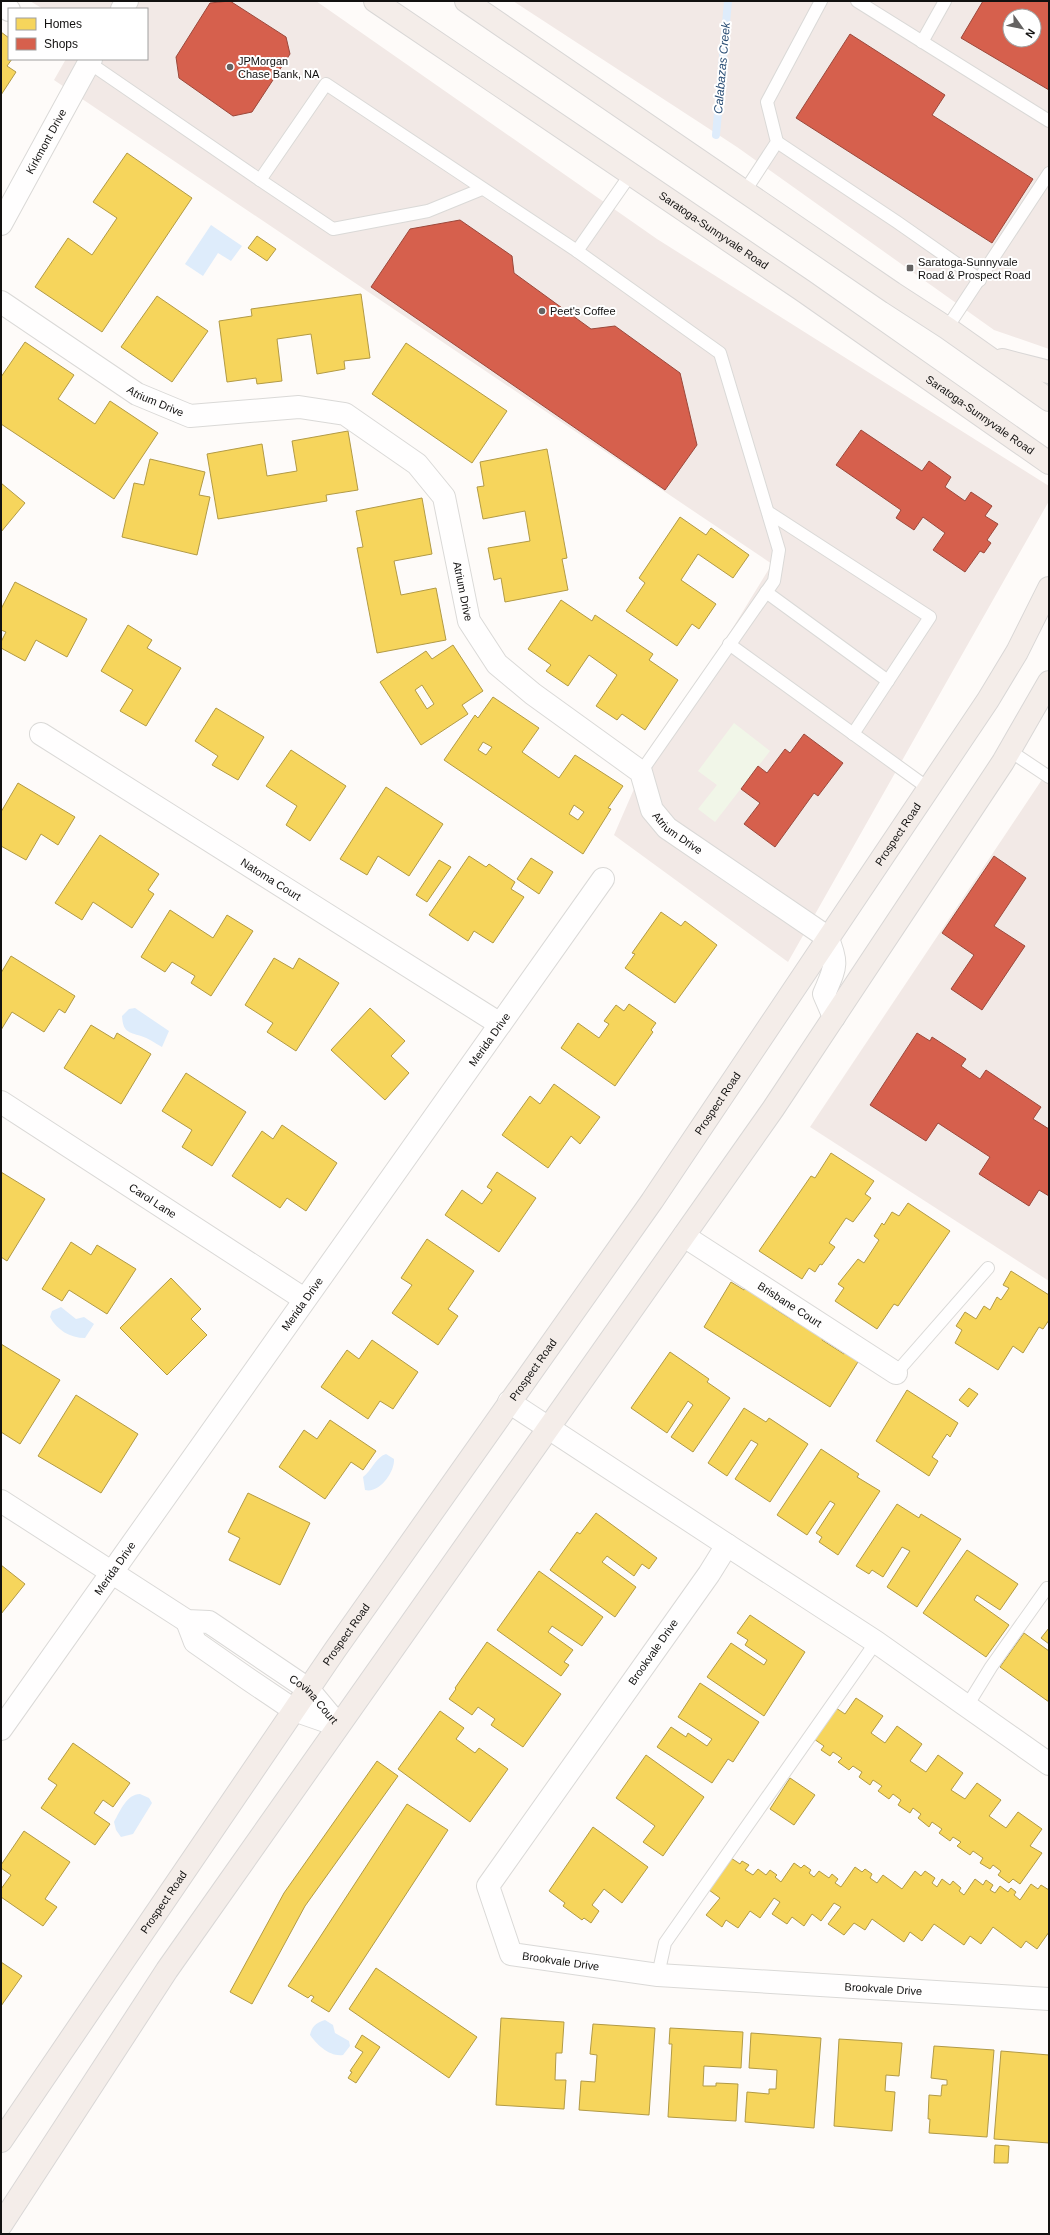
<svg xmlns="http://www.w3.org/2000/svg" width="1050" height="2235" font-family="Helvetica,sans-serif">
<rect width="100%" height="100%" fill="#fefbf9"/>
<g fill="#f2e9e6" fill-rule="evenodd">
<polygon points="30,1 316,1 657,239 1049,486 1049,501 788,962 614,835 634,789 772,564 54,80 66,59 147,59 147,9 43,9"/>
<path d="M 513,1 L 1049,1 L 1049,349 L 994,330 L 737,147 ZM 1010,16 L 1034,16 L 1034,40 L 1010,40 Z"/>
<polygon points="1049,769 1049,1281 810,1127"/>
</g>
<polygon fill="#f1f6e8" points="734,723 770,751 715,822 698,809 717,785 698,771"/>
<g fill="#deecfb">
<polygon points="211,225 242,246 231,261 218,253 203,276 185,264"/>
<path d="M 135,1008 L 169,1031 L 162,1047 C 155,1043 148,1038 141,1036 C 128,1032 123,1032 122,1016 L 129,1009 Z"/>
<path d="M 61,1307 L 76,1319 L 84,1317 L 94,1324 L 85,1338 C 70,1338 57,1330 50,1317 L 52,1311 Z"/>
<path d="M 386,1454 L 394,1459 C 395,1472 379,1494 365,1490 L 363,1477 C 372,1470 376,1457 386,1454 Z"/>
<path d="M 140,1794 L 149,1798 L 152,1803 L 133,1834 L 121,1837 L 116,1830 L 114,1822 C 120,1811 127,1794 140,1794 Z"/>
<path d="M 325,2020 L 333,2025 L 335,2033 L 349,2041 L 350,2046 L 343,2055 C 330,2057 317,2045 310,2035 C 312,2026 316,2023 325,2020 Z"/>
</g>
<g fill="#f6d55c" stroke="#b29a45" fill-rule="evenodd">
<polygon points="1,32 9,38 9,59 12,59 7,66 16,72 1,95"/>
<polygon points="127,153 192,198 102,332 35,287 68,238 92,255 117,218 93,202"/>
<polygon points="257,236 276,249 267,261 248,248"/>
<polygon points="361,294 370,358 344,361 345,369 317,374 311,334 277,339 282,381 257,384 256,378 227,382 219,321 252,316 251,309"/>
<polygon points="157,296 208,331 172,382 121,347"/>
<polygon points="25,342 74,375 58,399 95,424 110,401 158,433 114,499 1,424 1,377"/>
<polygon points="406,343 507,411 472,463 372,394"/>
<polygon points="348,431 358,490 326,495 327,501 218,519 207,454 262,444 267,476 297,471 292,441"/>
<polygon points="547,449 567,558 562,559 568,590 505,602 501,578 494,580 488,548 530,541 525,511 483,519 477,487 484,486 480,462"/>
<polygon points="150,459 205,472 199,495 210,497 197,555 122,537 134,483 144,485"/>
<polygon points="1,483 25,503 1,532"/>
<polygon points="422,498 432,554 394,561 401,595 436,588 446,640 377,653 357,548 363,547 356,511"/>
<polygon points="680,517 706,535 711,528 749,555 733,578 698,554 681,580 716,604 699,629 692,624 677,646 626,611 645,583 639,578"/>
<polygon points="15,582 87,619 67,657 36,640 25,661 1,648 1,642 6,632 1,630 1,609"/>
<polygon points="561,600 592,621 595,615 653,654 649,660 678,680 645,730 622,714 617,720 596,706 617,675 589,655 568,686 546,671 551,665 528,649"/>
<polygon points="128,625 152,640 147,648 181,668 146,726 120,711 133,690 101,671"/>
<path d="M 453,645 L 483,691 L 462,705 L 468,714 L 421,745 L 380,682 L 426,651 L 432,659 ZM 422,685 L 434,704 L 427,709 L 415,690 Z"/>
<path d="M 493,697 L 539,728 L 522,752 L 559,778 L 575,755 L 623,786 L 608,808 L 611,809 L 583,854 L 444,760 L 475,715 L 478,718 ZM 483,742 L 492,747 L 486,755 L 478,750 ZM 574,805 L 584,812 L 578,820 L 569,814 Z"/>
<polygon points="216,708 264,737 238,780 212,765 218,756 195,741"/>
<polygon points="291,750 346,786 310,841 286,825 297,806 266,786"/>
<polygon points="18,783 75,817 58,845 41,834 26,860 1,846 1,812"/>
<polygon points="386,787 443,824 409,876 378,856 367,875 340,859"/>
<polygon points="100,835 159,874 148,890 154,894 132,928 93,902 82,920 55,903"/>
<polygon points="469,856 486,867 489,864 515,882 511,889 524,897 493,943 474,931 468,941 429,915"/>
<polygon points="531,858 553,872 539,894 517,879"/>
<polygon points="439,860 451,867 427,902 416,895"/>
<polygon points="170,910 213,938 227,915 253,931 211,996 191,983 195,976 172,962 165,972 141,957"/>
<polygon points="661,912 681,926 685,921 717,945 675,1003 625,968 635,954 632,953"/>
<polygon points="11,956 75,996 65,1013 59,1009 44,1032 12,1012 1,1030 1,973"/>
<polygon points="274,958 293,969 299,958 339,983 296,1051 267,1032 273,1023 245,1005"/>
<polygon points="629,1004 656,1023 651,1030 653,1032 615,1086 561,1048 578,1023 599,1038 609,1024 604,1021 616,1005 624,1011"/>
<polygon points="370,1008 405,1041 391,1056 409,1073 385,1100 331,1050"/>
<polygon points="91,1025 114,1039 117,1033 151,1054 121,1104 64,1068"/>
<polygon points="186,1073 246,1112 212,1166 182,1147 192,1130 162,1111"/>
<polygon points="554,1084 600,1117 580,1144 571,1136 548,1168 502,1135 530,1096 540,1104"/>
<polygon points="282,1125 337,1163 306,1211 287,1198 280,1208 232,1176 262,1131 273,1139"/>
<polygon points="831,1153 874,1181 865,1194 871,1198 853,1222 846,1218 829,1243 835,1247 822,1265 820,1264 815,1272 809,1268 802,1279 759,1251 811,1176 815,1178"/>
<polygon points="1,1172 45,1199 7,1261 1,1257"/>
<polygon points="497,1172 536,1198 499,1252 445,1215 462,1190 482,1204 492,1190 487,1187"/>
<polygon points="908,1203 950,1231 898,1306 894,1304 877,1329 835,1301 844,1288 838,1284 858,1259 864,1263 879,1240 874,1236 882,1223 884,1225 892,1212 899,1216"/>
<polygon points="427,1239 474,1271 448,1309 458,1316 438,1345 392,1313 412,1285 401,1278"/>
<polygon points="71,1242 91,1255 97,1245 136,1269 107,1314 69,1290 62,1301 42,1289"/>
<polygon points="1011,1271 1049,1295 1049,1320 1043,1329 1039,1327 1023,1353 1013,1346 998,1370 955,1343 962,1330 956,1326 965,1312 976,1319 984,1306 990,1310 997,1297 1001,1300 1009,1288 1003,1285"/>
<polygon points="171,1278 201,1309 191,1319 207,1335 167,1375 120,1328"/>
<polygon points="731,1282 744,1290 747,1284 775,1302 772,1307 794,1321 797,1317 825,1335 822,1340 844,1354 848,1348 861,1357 830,1407 704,1327"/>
<polygon points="372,1340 418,1372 393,1409 380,1401 368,1419 321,1387 347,1350 359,1359"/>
<polygon points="1,1344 60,1380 20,1444 1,1432"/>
<polygon points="670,1352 709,1379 707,1382 730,1398 693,1452 671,1437 693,1405 688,1401 667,1433 631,1408"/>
<polygon points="969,1388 978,1394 968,1407 959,1400"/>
<polygon points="907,1390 958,1423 950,1437 947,1434 932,1457 938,1461 929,1476 876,1441"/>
<polygon points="76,1395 138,1434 101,1493 38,1456"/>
<polygon points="744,1408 766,1422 769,1418 808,1444 770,1502 735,1479 758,1444 751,1440 727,1476 708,1463"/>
<polygon points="330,1420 376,1451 363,1470 351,1462 325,1499 279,1467 304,1430 317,1439"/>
<polygon points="821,1449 859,1474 857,1477 880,1491 838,1555 819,1542 822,1537 816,1533 835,1504 830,1501 807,1535 777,1515"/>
<polygon points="248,1493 310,1523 280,1585 229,1560 240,1538 228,1532"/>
<polygon points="897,1504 919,1518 921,1514 961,1539 917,1607 887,1587 910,1551 902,1547 883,1577 872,1570 869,1574 856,1566"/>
<polygon points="596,1513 657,1558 649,1569 642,1564 634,1576 607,1556 602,1562 636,1587 615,1617 550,1570 577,1532 580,1534"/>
<polygon points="967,1550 1018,1584 1000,1610 977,1595 974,1600 1009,1625 986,1657 923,1613"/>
<polygon points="1,1565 25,1584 1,1614"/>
<polygon points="539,1571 603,1617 582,1646 552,1626 548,1632 573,1650 564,1662 569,1665 561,1676 497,1630"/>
<polygon points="750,1615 805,1652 764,1716 707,1677 731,1643 764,1665 767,1660 745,1645 748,1640 737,1633"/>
<polygon points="1049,1628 1049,1644 1041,1638"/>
<polygon points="1024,1633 1049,1651 1049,1702 1000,1667"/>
<polygon points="487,1642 561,1694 523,1747 491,1725 495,1719 478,1707 472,1715 449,1699 456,1689 455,1688"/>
<polygon points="700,1683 759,1722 733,1762 728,1759 712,1783 657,1747 671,1727 686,1737 688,1733 707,1746 712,1739 678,1717"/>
<polygon points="856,1698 883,1716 871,1733 885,1743 897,1726 922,1744 910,1761 926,1772 938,1755 963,1773 951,1790 965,1799 977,1783 1001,1800 989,1816 1006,1828 1018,1812 1042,1829 1030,1846 1042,1853 1020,1884 1013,1879 1009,1883 998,1875 1001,1871 993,1865 990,1869 980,1863 983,1858 973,1851 970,1855 957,1846 961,1842 953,1837 950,1841 939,1833 942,1829 932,1822 929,1827 918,1818 921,1814 913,1808 910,1813 898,1805 901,1800 893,1794 889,1799 878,1791 882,1786 873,1780 870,1785 859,1777 862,1772 853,1766 849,1770 838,1762 842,1758 833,1752 830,1756 821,1750 824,1746 814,1739 836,1708 845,1714"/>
<polygon points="440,1711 464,1728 456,1739 475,1753 479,1748 508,1769 470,1822 398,1769"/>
<polygon points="73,1743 130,1783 113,1807 103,1800 94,1813 110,1824 95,1845 41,1808 57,1785 48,1779"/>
<polygon points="646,1755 704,1797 663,1856 643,1842 655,1826 616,1798"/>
<polygon points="377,1761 398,1776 305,1906 252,2004 230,1992 284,1893"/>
<polygon points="790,1778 815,1795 794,1825 770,1809"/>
<polygon points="407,1804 448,1830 329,2012 311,2001 314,1997 311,1995 308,1998 288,1986"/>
<polygon points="593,1827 648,1867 622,1903 604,1889 592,1905 599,1911 591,1923 584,1918 582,1920 563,1906 565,1903 549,1891"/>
<polygon points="24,1831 70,1862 45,1899 57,1907 43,1926 1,1897 1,1889 11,1875 1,1868 1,1865"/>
<polygon points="731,1858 740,1864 742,1861 749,1865 745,1870 753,1875 758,1869 766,1875 770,1870 777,1875 775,1877 781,1882 794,1863 801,1868 804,1865 811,1870 809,1873 814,1877 819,1871 829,1878 832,1874 838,1879 835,1883 841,1887 855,1867 862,1872 865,1869 872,1874 870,1878 877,1883 883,1875 902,1889 915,1871 921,1876 925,1871 935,1878 932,1883 937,1887 942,1879 950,1885 953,1881 961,1888 959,1891 964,1895 975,1879 983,1885 986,1880 993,1885 990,1890 995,1893 1000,1886 1008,1892 1011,1888 1016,1892 1014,1895 1020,1900 1031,1884 1038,1889 1041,1885 1049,1890 1049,1932 1037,1949 1026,1941 1021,1948 993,1927 981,1944 970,1936 964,1945 934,1924 922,1941 910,1932 904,1942 872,1919 865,1930 854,1923 844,1935 828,1924 841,1907 834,1903 821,1921 812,1914 804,1926 792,1917 787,1924 772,1914 780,1902 774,1898 760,1918 750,1911 738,1928 726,1920 722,1927 706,1915 720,1898 709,1890"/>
<polygon points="1,1962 22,1976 1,2006"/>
<polygon points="376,1968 477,2037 449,2078 349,2009"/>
<polygon points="501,2018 564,2022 562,2053 556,2053 555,2080 566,2080 564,2109 496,2105"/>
<polygon points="593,2024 655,2028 649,2115 579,2110 581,2081 595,2082 597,2055 590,2054"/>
<polygon points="670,2028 743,2032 741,2068 704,2066 703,2086 716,2086 716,2083 738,2084 736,2121 668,2117 672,2044 669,2044"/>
<polygon points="751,2033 821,2038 814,2128 745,2122 747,2092 769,2094 769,2089 776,2089 777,2070 749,2068"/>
<polygon points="362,2035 380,2047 356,2083 348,2078 352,2072 350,2071 363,2052 355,2047"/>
<polygon points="839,2039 902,2043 899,2076 886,2075 885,2091 895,2092 892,2131 834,2126"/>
<polygon points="934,2046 994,2050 987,2137 929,2133 930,2119 928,2119 929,2095 941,2096 942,2085 947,2085 947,2080 931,2078"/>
<polygon points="1001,2051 1049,2055 1049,2143 994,2139"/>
<polygon points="995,2145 1009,2146 1008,2163 994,2163"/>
</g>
<g fill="#d6604d" stroke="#9b483b" fill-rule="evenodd">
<polygon points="230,1 286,37 290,54 252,112 233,116 179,78 176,57 210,3"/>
<path d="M 983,1 L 1049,1 L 1049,90 L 961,38 ZM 1010,16 L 1034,16 L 1034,40 L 1010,40 Z"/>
<polygon points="850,34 945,95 932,115 1033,179 992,243 796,118"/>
<polygon points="460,220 512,256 514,273 591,329 615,326 680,373 697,445 665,490 371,287 410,229"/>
<polygon points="861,430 922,471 929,461 951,477 945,487 965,501 971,492 992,506 985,516 998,524 987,540 991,543 984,553 980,551 965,572 933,550 945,533 923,517 914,530 896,518 901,510 836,465"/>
<polygon points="804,734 843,763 818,796 814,793 775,847 744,824 760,803 741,789 758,766 767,773 785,749 790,753"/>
<polygon points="994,856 1026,878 994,926 1025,946 982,1010 951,989 974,955 942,933"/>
<polygon points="917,1033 930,1041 932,1037 966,1059 961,1066 980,1079 986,1070 1041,1107 1033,1119 1049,1129 1049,1196 1039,1190 1029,1206 979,1174 990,1157 938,1123 926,1141 870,1105"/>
</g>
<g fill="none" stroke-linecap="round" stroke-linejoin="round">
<polyline stroke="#deecfb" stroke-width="8" points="716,135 728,1"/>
<g stroke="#dad9d7" stroke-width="14">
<g id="service">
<polyline points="857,1 1049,121"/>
<polyline points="922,42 945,1"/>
<polyline points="88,62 260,180 326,84 577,251 720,353 779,550 774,581 641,772"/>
<polyline points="777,142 897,222 980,280"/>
<polyline points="260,180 333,229 428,211 482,189"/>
<polyline points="745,191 777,142 767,102 821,1"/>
<polyline points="577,251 630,175"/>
<polyline points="947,328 1049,173"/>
<polyline points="768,512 930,617 853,734"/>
<polyline points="766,592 888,681"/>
<polyline points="729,644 928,788"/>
<polyline points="1010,751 1049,777"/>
<polyline points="896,1373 988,1268"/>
<polyline points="967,1706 991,1667 1047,1588"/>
<polyline points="658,1975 665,1943 876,1642"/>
</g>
</g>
<g stroke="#dad9d7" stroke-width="24">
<g id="minor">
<polyline points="1,5 9,10"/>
<polyline points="122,9 127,1"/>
<path id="s1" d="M 1,224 L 91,59"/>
<path id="s2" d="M 1,302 L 137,394 L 190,416 L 299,407 L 345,414 L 417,464 L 444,497 L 469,621 L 497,664 L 533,694 L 641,772 L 652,810 L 667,828 L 827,937 C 839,964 835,968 824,994 L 834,1017"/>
<path id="s3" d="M 41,734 L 500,1024"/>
<path id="s4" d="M 1,1102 L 304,1299"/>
<path id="s5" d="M 684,1236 L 896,1373"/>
<polyline points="509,1402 727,1545"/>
<path id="s6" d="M 1,1501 L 187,1621 L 209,1622 L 308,1689 L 338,1725"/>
<polyline points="187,1621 195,1642 248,1679 294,1710 337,1725"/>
<path id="s7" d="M 1,1729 L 603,879"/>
<path id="s8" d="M 1049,1764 L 876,1642 L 727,1545 L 709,1574 L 488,1886 L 511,1954 L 658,1975 L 1049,1999"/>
</g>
</g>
<g stroke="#d9d7d6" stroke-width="24">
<g id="primary">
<path id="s9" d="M 375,1 L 802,290 L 1049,463"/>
<polyline points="466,1 893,293 947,328 1049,400"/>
<polyline points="1002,360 1049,372"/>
<path id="s10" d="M 1,2141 L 335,1650 L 652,1201 L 988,700 L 1017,652 L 1049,588"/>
<polyline points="1,2225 167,1970 773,1109 1003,762 1049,682"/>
</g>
</g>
<use href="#service" stroke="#fffefe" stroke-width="12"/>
<use href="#minor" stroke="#fffefe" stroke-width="22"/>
<use href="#primary" stroke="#f4ede9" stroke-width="22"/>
</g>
<g fill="#656362" stroke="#fff" stroke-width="1.5">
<circle cx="230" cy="67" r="4"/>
<rect x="906" y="264" width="8" height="8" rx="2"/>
<circle cx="542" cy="311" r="4"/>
</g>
<g text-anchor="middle" stroke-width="4" stroke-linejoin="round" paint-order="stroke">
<g font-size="11" fill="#121110" stroke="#fff" text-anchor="start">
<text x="238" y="65">JPMorgan<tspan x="238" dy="13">Chase Bank, NA</tspan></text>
<text x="918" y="266">Saratoga-Sunnyvale<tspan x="918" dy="13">Road &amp; Prospect Road</tspan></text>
<text x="550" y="315">Peet's Coffee</text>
</g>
<g font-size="11" fill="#121110" stroke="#fff">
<text dy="4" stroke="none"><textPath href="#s1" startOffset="94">Kirkmont Drive</textPath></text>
<text dy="4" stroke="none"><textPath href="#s9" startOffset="409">Saratoga-Sunnyvale Road</textPath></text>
<text dy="4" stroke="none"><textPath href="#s2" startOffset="184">Atrium Drive</textPath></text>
<text dy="4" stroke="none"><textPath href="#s9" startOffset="733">Saratoga-Sunnyvale Road</textPath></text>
<text dy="4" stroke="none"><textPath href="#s2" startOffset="604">Atrium Drive</textPath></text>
<text dy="4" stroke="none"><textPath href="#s2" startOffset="940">Atrium Drive</textPath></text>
<text dy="4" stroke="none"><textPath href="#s10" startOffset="1585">Prospect Road</textPath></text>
<text dy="4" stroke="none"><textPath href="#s3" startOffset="272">Natoma Court</textPath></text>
<text dy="4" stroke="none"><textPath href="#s7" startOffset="845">Merida Drive</textPath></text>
<text dy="4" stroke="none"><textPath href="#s10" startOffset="1261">Prospect Road</textPath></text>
<text dy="4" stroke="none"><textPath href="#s4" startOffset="181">Carol Lane</textPath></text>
<text dy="4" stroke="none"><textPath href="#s7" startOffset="521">Merida Drive</textPath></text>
<text dy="4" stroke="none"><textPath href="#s5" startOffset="126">Brisbane Court</textPath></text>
<text dy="4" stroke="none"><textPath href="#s10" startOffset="937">Prospect Road</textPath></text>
<text dy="4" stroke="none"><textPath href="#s7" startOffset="197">Merida Drive</textPath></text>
<text dy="4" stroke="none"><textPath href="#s10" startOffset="613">Prospect Road</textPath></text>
<text transform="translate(653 1652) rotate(-55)" y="4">Brookvale Drive</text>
<text dy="4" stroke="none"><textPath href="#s6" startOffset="374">Covina Court</textPath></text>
<text dy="4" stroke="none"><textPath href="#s10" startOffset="289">Prospect Road</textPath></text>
<text dy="4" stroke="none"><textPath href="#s8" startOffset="928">Brookvale Drive</textPath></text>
<text dy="4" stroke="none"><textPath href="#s8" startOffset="1252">Brookvale Drive</textPath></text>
</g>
<g font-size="12" font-style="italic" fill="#294d74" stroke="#fff">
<text transform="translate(722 68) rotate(-85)" y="4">Calabazas Creek</text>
</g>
</g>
<rect width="1050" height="2235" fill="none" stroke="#121110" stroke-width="4"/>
<rect x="8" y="8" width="140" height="52" fill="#ffffff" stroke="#a0a09f"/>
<rect x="16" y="18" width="20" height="12" fill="#f6d55c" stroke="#a0a09f"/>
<text x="44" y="28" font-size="12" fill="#121110">Homes</text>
<rect x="16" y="38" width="20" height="12" fill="#d6604d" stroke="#a0a09f"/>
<text x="44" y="48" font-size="12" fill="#121110">Shops</text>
<g transform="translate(1022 28) rotate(123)"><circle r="19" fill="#ffffff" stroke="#a0a09f"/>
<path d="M0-3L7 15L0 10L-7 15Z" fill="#656362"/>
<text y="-6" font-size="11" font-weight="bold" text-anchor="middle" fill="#121110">N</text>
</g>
</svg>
